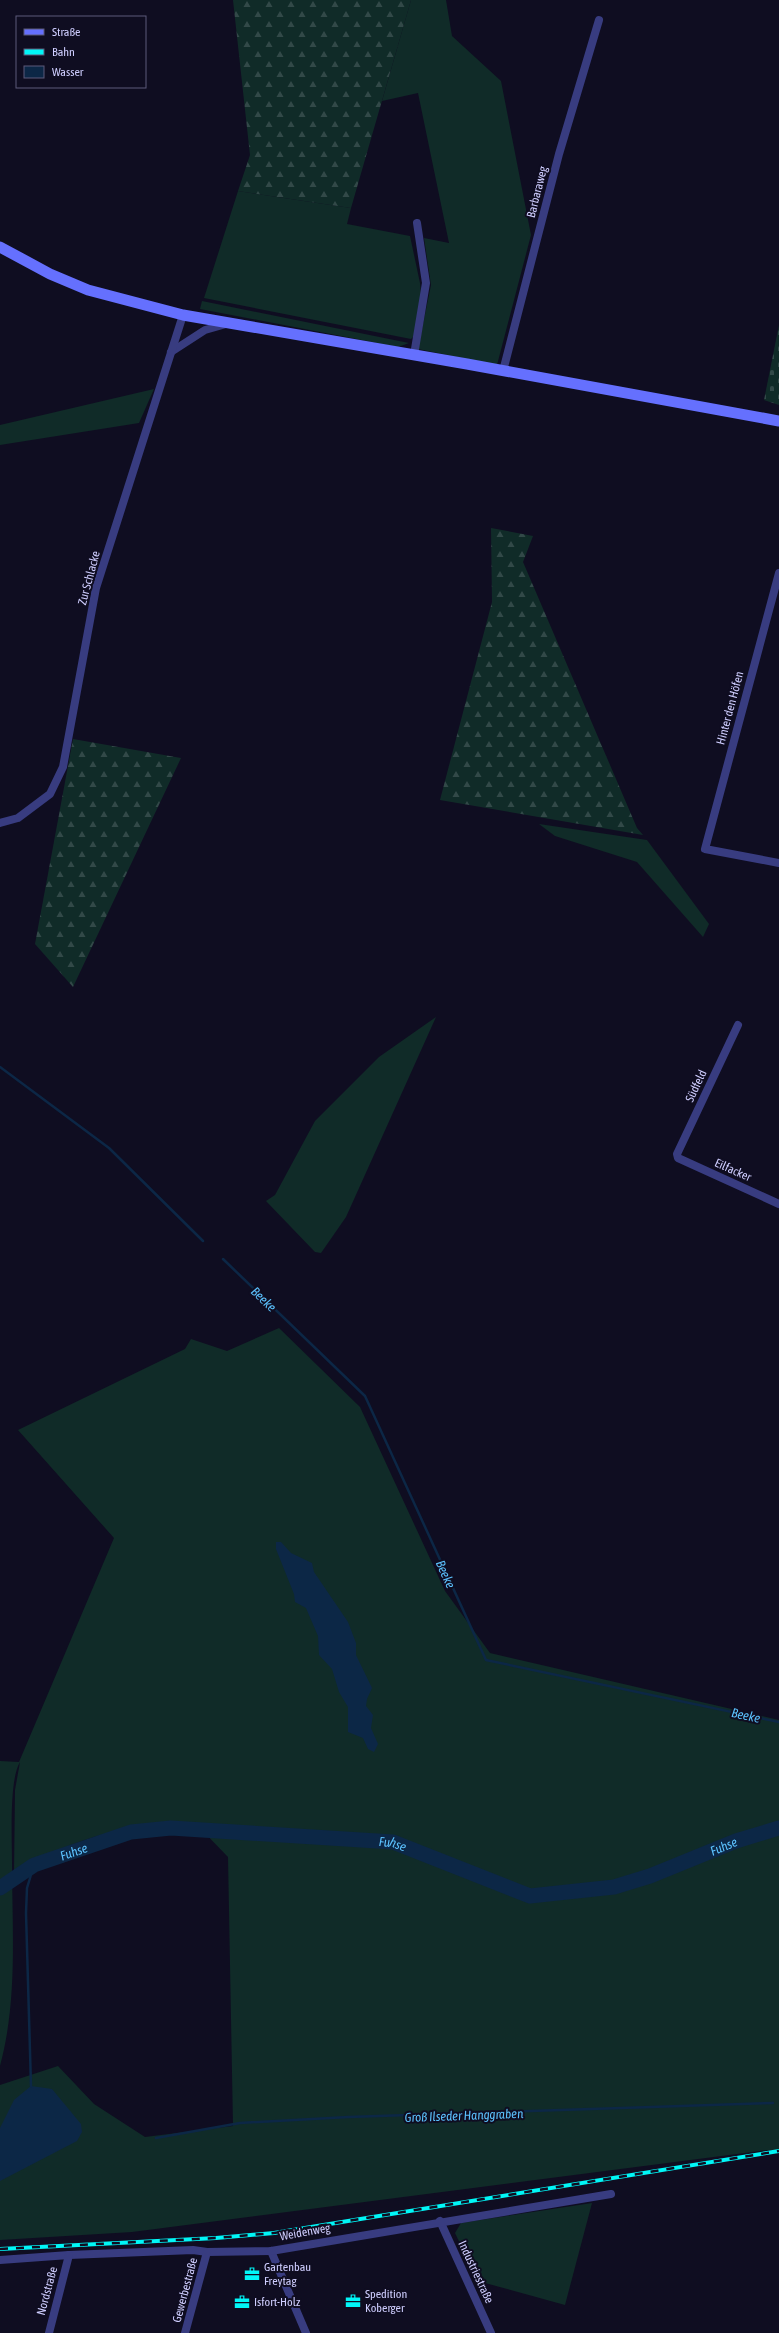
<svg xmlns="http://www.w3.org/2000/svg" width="779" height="2333" font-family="'Asap Condensed',sans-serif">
<defs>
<pattern id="forest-firs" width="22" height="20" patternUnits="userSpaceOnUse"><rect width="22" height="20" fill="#102b28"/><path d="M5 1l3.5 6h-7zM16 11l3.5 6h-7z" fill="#324948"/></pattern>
<pattern id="cemetery-stones" width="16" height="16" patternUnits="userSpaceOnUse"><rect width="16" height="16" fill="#102b28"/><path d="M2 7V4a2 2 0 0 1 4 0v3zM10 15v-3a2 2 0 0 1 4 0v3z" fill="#324948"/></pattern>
</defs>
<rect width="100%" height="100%" fill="#0f0d21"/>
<g fill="#102b28">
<polygon points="411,0 446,0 452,36 501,81 531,235 497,365 418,349 431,285 424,238 449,243 418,93 382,101"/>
<polygon points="238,191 351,208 347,224 410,236 420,283 421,295 414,336 411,339 204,298"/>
<polygon points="202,301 409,343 398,347 200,309"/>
<polygon points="154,389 139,423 0,445 0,425"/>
<polygon points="539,824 647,840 709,924 703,937 637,862 555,836"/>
<polygon points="436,1017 346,1217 321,1253 315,1252 266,1201 275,1195 315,1121 379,1057"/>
<path d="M 279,1328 L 360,1407 L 445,1591 L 490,1653 L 779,1720 L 779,2150 L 767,2150 L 132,2232 L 0,2240 L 0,2085 L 58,2066 L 94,2104 L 145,2137 L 233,2126 L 228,1857 L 196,1824 C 134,1820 67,1841 14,1872 L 15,1790 L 20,1762 C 9,1780 12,1838 12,1861 C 12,1929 18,1999 0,2066 L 0,1761 L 19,1762 L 114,1538 L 18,1430 L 185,1349 L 191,1339 L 227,1351 Z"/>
<polygon points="592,2203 565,2305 478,2281 455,2233 461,2223"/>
</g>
<g fill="url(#forest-firs)">
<polygon points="233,0 411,0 351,208 238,191 250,155"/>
<polygon points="491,528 533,536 523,562 637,828 643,835 440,800 492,602"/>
<polygon points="73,739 181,758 73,987 35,944"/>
</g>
<polygon fill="url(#cemetery-stones)" points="779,325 779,405 764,400"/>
<g fill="#0c2746">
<polygon points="276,1542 281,1542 291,1553 312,1563 314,1572 348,1622 356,1643 356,1655 372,1688 367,1699 366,1706 373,1715 371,1728 378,1744 374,1752 368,1749 363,1738 348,1732 348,1707 339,1692 332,1669 319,1655 318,1636 306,1608 295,1602 294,1594 276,1549"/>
<polygon points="31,2086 52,2089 81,2124 82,2132 77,2141 0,2181 0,2128 14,2100"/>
</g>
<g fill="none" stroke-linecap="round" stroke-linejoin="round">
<g stroke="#0c2746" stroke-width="2.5">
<polyline points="0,1067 109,1148 203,1241"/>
<polyline points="223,1259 365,1396 486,1660 779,1722"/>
<polyline points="31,2086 26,1913 27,1888 34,1865"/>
<polyline points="156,2138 240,2123 348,2117 773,2103"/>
</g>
<path stroke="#0c2746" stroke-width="15" id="s1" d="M 0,1888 L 34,1865 L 131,1832 L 171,1828 L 393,1842 L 530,1896 L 614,1887 L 650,1876 L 736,1841 L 779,1828"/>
<g stroke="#383c80" stroke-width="8">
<polyline points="171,352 205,330 226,324"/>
<polyline points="414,355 426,283 417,223"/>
<polyline points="503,371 559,154 599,20"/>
<polyline points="779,573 705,849 779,863"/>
<polyline points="0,823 18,818 50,794 63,767 96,588 183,315"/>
<polyline points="738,1025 677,1154 678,1158 779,1204"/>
<polyline points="440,2221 491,2333"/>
<polyline points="271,2251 306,2333"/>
<polyline points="0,2260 69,2255 193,2250 207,2252 271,2251 611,2194"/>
<polyline points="49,2333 69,2255"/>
<polyline points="185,2333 207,2252"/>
</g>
<polyline stroke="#6570fe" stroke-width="11" points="0,247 50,274 88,290 183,315 467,364 779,421"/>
<g stroke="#01f6f7" stroke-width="4">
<polyline id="rail" points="0,2249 216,2238 274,2233 779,2151"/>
</g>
<use href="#rail" stroke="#0f0d21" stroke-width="2.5" stroke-dasharray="8" stroke-linecap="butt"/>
</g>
<defs>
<g id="office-bare" transform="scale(1.2)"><path d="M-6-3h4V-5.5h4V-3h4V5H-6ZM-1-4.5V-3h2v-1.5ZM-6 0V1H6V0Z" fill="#01f6f7" stroke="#0f0d21" stroke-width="2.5" paint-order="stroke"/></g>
</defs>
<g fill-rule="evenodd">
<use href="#office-bare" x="252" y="2274"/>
<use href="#office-bare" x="353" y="2301"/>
<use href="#office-bare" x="242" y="2302"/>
</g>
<g text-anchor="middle" stroke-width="4" stroke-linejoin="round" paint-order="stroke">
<g font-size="12" fill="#cfceff" stroke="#0f0d21">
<text transform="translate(537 192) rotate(-76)" y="4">Barbaraweg</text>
<text transform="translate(89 578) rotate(-75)" y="4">Zur Schlacke</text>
<text transform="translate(730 708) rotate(-75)" y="4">Hinter den Höfen</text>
<text transform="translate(696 1086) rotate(-65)" y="4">Südfeld</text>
<text transform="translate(733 1170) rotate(24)" y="4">Eilfacker</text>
<text transform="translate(305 2232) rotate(-10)" y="4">Weidenweg</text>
<text transform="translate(476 2272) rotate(65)" y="4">Industriestraße</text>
<text transform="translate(185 2290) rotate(-75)" y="4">Gewerbestraße</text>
<text transform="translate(47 2291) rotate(-75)" y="4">Nordstraße</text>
</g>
<g font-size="12" fill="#cfceff" stroke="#0f0d21" text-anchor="start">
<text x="264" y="2271">Gartenbau<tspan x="264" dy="14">Freytag</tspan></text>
<text x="365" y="2298">Spedition<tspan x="365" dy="14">Koberger</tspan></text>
<text x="254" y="2306">Isfort-Holz</text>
</g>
<g font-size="13" font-style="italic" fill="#5cc2fe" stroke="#0f0d21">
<text transform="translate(264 1299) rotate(44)" y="5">Beeke</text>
<text transform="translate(446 1574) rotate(66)" y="5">Beeke</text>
<text transform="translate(746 1715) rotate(12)" y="5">Beeke</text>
<text dy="5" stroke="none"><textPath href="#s1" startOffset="406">Fuhse</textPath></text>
<text dy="5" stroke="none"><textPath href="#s1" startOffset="755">Fuhse</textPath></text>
<text dy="5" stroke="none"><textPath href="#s1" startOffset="83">Fuhse</textPath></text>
<text transform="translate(464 2115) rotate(-2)" y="5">Groß Ilseder Hanggraben</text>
</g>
</g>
<rect x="16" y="16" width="130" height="72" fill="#0f0d21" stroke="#5c5a7a"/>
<rect x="24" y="29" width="20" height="6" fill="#6570fe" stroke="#5c5a7a"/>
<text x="52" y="36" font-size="12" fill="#cfceff">Straße</text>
<rect x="24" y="49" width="20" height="6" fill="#01f6f7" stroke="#5c5a7a"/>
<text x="52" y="56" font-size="12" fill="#cfceff">Bahn</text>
<rect x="24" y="66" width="20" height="12" fill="#0c2746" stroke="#5c5a7a"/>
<text x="52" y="76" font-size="12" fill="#cfceff">Wasser</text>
</svg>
